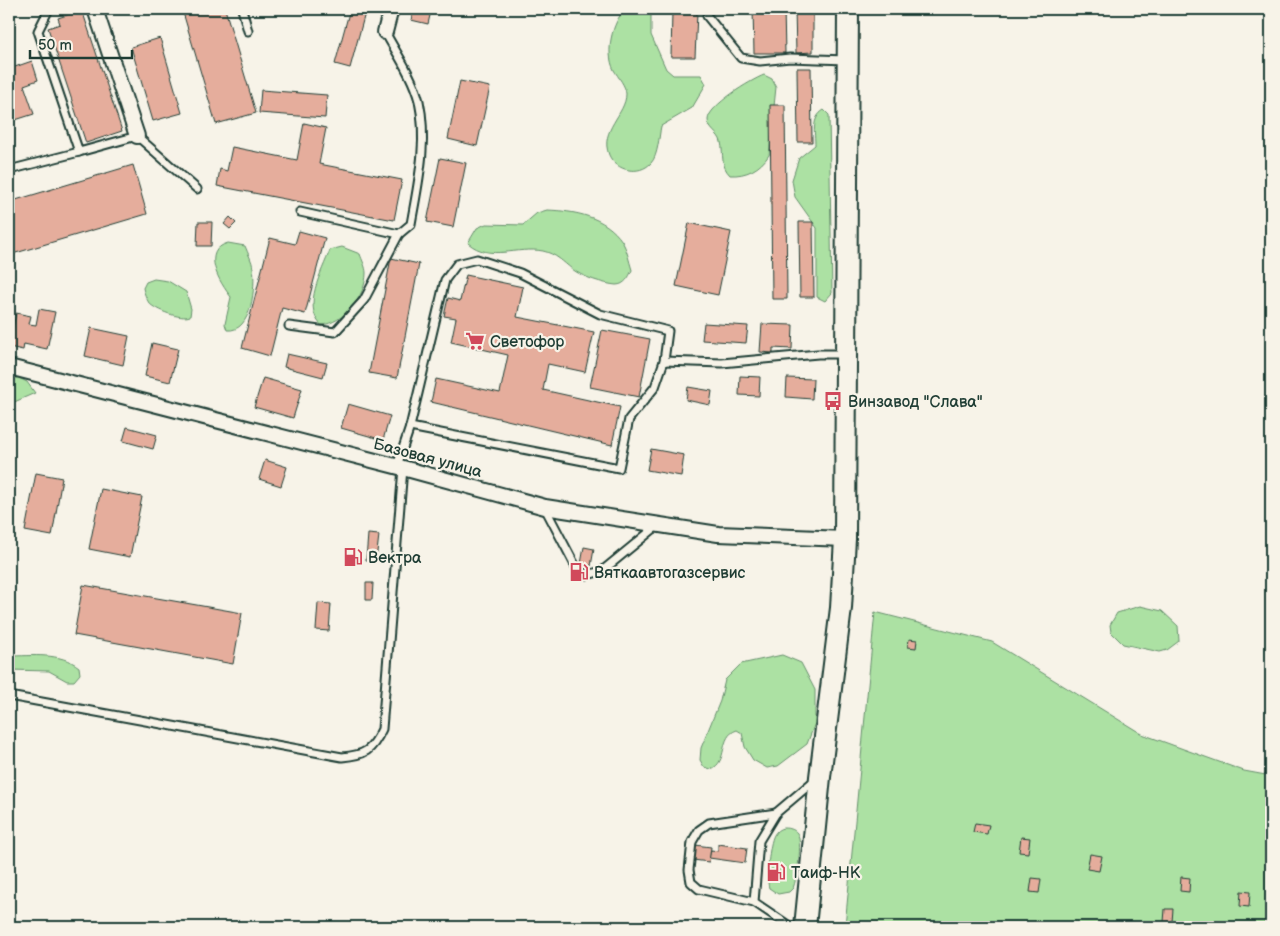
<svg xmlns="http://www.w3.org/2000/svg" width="1280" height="936" font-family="'Balsamiq Sans',sans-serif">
<rect width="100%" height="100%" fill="#f7f3e8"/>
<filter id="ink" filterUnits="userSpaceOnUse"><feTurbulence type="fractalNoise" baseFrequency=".02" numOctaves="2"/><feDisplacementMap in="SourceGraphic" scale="10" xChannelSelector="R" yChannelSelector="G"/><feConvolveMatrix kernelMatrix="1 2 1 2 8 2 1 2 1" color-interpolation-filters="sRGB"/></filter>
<g filter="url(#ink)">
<g fill="#ace1a3" stroke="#668f6c">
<path d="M 625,9 L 651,9 L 651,35 L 666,69 L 673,75 L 701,75 L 706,84 L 692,108 L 661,126 C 659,136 658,156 651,163 C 639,176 616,171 609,155 C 599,130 626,114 626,94 C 626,86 618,77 614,70 C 605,52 612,23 625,9 Z"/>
<path d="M 764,75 L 772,79 L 776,87 L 769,155 C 760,169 746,176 730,175 C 720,165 724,155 721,142 C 719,133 708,130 708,120 C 708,106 751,80 764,75 Z"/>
<path d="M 824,110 L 829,115 L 832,293 L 825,301 L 817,297 L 817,228 L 795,197 L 792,180 L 799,158 L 815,145 C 815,132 811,118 824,110 Z"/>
<path d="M 547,210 C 574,211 605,216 622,241 C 627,249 629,261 632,270 C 629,277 625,285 616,285 C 604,284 582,277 572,269 C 563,262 556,254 543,251 C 517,246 490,262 468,243 L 477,228 L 486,224 L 523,225 L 537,213 Z"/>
<path d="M 228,243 L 245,246 C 248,254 252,260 253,268 C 256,285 252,333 227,330 L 225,324 L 231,297 C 220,283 200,251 228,243 Z"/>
<path d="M 342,247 L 360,254 C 362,260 366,267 366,273 C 366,296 344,323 321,325 C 302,305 322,272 330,250 Z"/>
<path d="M 154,279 L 168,281 L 186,292 L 191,309 L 190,316 C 181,320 155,310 149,303 C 146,298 144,293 143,288 L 146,282 Z"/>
<polygon points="9,373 27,382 35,393 12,403 9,408"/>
<polygon points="1140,606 1162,611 1178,626 1179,641 1167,650 1160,652 1123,644 1111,632 1110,625 1117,613"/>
<polygon points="875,612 992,642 1142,734 1244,771 1271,776 1271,927 845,926"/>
<path d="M 782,655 L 801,663 L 815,690 L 815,723 L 807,744 L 778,766 L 767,768 L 753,760 L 745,747 L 742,733 L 737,730 C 718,736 729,762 711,769 L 704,767 L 700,760 L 701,748 L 720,701 L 725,680 L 741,664 Z"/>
<path d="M 9,656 C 32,656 60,652 79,667 L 80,674 L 74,681 L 67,681 L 49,671 L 9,670 Z"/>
<path d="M 783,828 C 789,828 794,829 797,833 C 803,841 797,879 793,888 L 789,892 L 778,894 L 769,888 C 766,879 769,844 774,835 C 776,831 779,829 783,828 Z"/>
</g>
<g fill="#e5ad9c" stroke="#1f3d34">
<polygon points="182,9 225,9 256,113 216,124"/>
<polygon points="350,9 365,13 350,68 335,64"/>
<polygon points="414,9 438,9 437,13 431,11 428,24 411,20"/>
<polygon points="753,9 784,9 785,53 754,53"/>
<polygon points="795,9 813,9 813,52 796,53"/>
<polygon points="82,10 122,131 86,143 48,28 60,24 58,18"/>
<polygon points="672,12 697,13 695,57 671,57"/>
<polygon points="160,38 182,113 153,121 131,47"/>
<polygon points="32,61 38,80 24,85 34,114 9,122 9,69"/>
<polygon points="797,68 811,68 812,142 798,142"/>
<polygon points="460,81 490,87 477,146 448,139"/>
<polygon points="261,90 327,95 325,118 259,113"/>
<polygon points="770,105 785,105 787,299 772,299"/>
<polygon points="304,123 326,128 319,164 402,180 394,220 217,186 220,169 227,171 232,147 297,160"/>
<polygon points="440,158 466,163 453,227 427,222"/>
<polygon points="133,165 147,214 9,255 9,202"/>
<polygon points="230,217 236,223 230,229 224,224"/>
<polygon points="198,222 212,222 211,246 197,246"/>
<polygon points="799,222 813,222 814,297 800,297"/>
<polygon points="689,223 731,232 718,295 676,286"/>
<polygon points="299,231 325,238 305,314 282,308 270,356 242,348 270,238 295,244"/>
<polygon points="391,258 419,264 397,378 369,373"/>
<polygon points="466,275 523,287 517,317 594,332 585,372 548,364 543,390 620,407 612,445 431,402 436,379 500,393 508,355 451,342 456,318 444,316 448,298 460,301"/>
<polygon points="39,309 55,312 47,349 24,344 23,350 9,347 16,313 31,316 29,324 36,325"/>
<polygon points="704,323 748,326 746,343 702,340"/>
<polygon points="762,324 793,325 792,349 773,348 773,353 760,352"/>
<polygon points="91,328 129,336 123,365 85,356"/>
<polygon points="602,330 650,339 639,397 590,387"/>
<polygon points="152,343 178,349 170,382 145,376"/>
<polygon points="287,354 327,363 323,377 284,367"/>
<polygon points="740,376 760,377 759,396 739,395"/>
<polygon points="263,378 302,389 293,418 254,407"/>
<polygon points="787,378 813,379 812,399 786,397"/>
<polygon points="688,387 712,391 710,405 686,400"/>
<polygon points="348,404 390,416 383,440 341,428"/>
<polygon points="127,427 157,435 153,449 123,441"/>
<polygon points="651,449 684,455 681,476 647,470"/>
<polygon points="265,460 287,467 281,486 259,479"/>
<polygon points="36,473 62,478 52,536 25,531"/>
<polygon points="101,489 142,497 130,557 89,549"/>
<polygon points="368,534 379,535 376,561 366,560"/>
<polygon points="584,547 594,549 591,566 581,564"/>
<polygon points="366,583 373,583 372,600 366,600"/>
<polygon points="83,585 242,613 233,664 74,635"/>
<polygon points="318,603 331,604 329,631 316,630"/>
<polygon points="909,639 917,640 916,648 908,647"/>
<polygon points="975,823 989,825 987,834 973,832"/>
<polygon points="1021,837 1030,838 1028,853 1019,852"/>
<polygon points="718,844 747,848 745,863 709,858 711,850 718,851"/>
<polygon points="695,845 711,847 709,862 693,860"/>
<polygon points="1090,854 1102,856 1099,871 1087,869"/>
<polygon points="1181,877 1190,878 1189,892 1180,891"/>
<polygon points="1032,878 1041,879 1039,893 1030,892"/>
<polygon points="1241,891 1250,892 1249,907 1240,906"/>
<polygon points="1268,899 1271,900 1271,914 1267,914"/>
<polygon points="1165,909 1173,909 1172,922 1164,922"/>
</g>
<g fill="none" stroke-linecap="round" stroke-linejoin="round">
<g stroke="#1f3d34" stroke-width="11">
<g id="lane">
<polyline points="242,9 248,31"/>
<polyline points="707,16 741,58 760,61 790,58 846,60"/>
<polyline points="79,152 137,136 197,189"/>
<polyline points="9,170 79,152 38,31 49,9"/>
<path d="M 300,212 L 399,234 L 411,224 C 418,184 428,142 419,101 C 413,77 397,54 385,32"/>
<polygon points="477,259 520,273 600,314 668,331 664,361 655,387 629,419 619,468 410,427 445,280 457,264"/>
<polyline points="289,326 335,332 364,300 399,234"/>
<polyline points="664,361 722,363 818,354 843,354"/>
<polyline points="397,466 410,427"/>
<polyline points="545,508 576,567 587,575 602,571 657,526"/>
<path d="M 9,696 L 342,757 C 365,755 372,751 382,729 L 403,468"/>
<polyline points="754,902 699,889 691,882 689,870 692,842 699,830 709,823 776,813"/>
<polyline points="791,927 754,902 759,841 776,813 815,780"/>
</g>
</g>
<g stroke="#1f3d34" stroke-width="18">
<g id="street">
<polyline points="95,9 137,136"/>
<polyline points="385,32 391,9"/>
<polyline points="9,367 403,468 545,507 718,534 845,539"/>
</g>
</g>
<g stroke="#1f3d34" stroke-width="24">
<polyline id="secondary" points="805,927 820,777 841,608 845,539 848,9"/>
</g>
<use href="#lane" stroke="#f7f3e8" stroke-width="7"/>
<use href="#street" stroke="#f7f3e8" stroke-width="14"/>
<use href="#secondary" stroke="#f7f3e8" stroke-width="20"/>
</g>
</g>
<defs>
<g id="supermarket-bare" transform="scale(1.5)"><path d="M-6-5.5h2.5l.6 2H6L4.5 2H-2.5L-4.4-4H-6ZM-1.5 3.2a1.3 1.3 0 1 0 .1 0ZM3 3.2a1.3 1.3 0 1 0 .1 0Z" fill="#d1495b" stroke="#f7f3e8" stroke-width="2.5" paint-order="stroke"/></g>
<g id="bus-bare" transform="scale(1.5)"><path d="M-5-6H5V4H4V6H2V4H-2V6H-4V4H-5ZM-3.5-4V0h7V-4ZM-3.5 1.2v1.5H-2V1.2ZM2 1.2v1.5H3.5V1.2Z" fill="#d1495b" stroke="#f7f3e8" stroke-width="2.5" paint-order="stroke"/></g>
<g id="fuel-bare" transform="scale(1.5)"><path d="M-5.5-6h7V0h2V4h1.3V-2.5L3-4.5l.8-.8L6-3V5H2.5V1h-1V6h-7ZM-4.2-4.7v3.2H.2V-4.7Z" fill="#d1495b" stroke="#f7f3e8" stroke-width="2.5" paint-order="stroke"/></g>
</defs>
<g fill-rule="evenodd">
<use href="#supermarket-bare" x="475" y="341"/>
<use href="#bus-bare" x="833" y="401"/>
<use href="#fuel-bare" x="353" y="557"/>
<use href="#fuel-bare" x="579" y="572"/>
<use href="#fuel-bare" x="776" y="872"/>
</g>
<g text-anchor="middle" stroke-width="4.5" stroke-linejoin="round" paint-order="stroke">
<g font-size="16" fill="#1f3d34" stroke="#f7f3e8" text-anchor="start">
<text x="490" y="347">Светофор</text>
<text x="848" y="407">Винзавод "Слава"</text>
<text x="368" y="563">Вектра</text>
<text x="594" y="578">Вяткаавтогазсервис</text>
<text x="791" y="878">Таиф-НК</text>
</g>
<g font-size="16" fill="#1f3d34" stroke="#f7f3e8">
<text transform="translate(428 457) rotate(15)" y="6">Базовая улица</text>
</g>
</g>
<rect width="1280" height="936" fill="none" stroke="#f7f3e8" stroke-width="30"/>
<rect x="15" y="15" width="1250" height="906" fill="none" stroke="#1f3d34" stroke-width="2" filter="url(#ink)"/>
<path d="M30 50v8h102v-8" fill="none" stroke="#1f3d34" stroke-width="2.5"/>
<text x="38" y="50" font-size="15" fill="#1f3d34" stroke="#f7f3e8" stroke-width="4" paint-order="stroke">50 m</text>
</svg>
